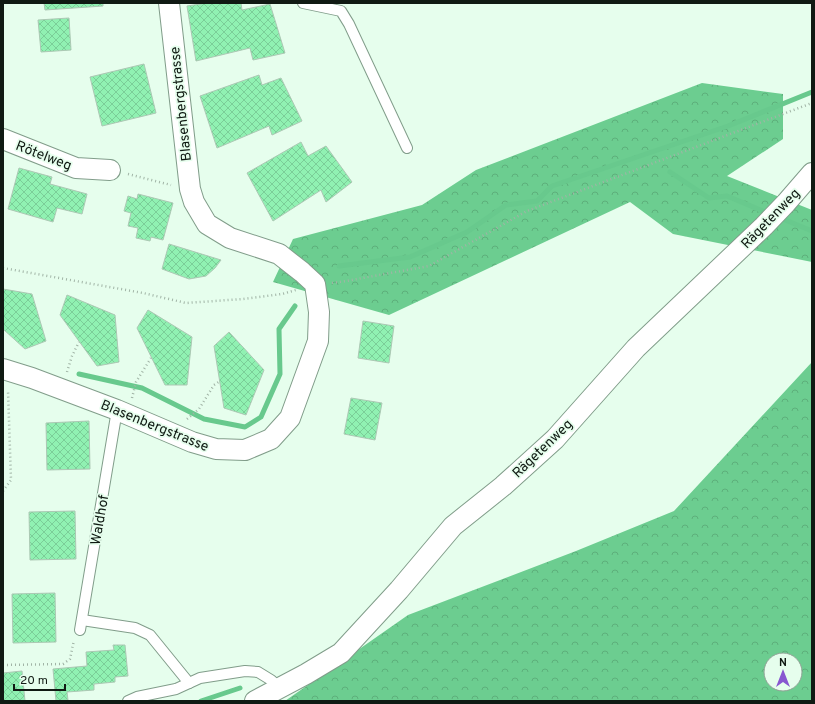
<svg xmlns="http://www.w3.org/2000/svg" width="815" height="704" font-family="Overpass,sans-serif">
<defs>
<pattern id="forest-crowns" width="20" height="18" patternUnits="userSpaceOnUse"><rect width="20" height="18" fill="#6ccd90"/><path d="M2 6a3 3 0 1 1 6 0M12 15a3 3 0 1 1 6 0" fill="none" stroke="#5daf7b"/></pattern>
<pattern id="building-cross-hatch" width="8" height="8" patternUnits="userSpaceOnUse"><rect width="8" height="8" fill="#90f1b2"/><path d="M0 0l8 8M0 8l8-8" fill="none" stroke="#7bce98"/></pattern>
</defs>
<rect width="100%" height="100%" fill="#e6feed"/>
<g fill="url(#forest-crowns)" fill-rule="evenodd">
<polygon points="702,83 783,94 783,139 727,176 812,210 812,262 673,234 630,202 389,315 273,282 293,239 422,205 476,170"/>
<path d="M 812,362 L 812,701 L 285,701 L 408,615 L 576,551 L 674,511 ZM 771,660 L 795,660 L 795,684 L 771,684 Z"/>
</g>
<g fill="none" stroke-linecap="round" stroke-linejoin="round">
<g stroke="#68c98d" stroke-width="5">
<polyline points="670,172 709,198 727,196 770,214"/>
<polyline points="778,217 812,231"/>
<polyline points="339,266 410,257 467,232 506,205 537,201 552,186 728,126 812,92"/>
<polyline points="79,374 142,388 204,419 245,427 261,417 280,374 279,329 295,306"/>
<polyline points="201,701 240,688"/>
</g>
</g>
<g fill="url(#building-cross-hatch)" stroke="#acc8b4">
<polygon points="44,3 103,3 103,6 45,10"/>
<polygon points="207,3 241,3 242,10 270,4 285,53 253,60 250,48 196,61 187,6"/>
<polygon points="69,18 71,50 41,52 38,20"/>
<polygon points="144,64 156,113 102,126 90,77"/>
<polygon points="259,75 262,85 281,78 302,121 272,135 269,126 217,148 200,96"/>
<polygon points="301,142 308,156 326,146 352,182 326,202 321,190 273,221 247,173"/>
<polygon points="19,168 52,177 50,184 87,194 82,214 57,208 53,222 8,209"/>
<polygon points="138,194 173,203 163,240 151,237 150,241 136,238 138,228 128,226 131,213 124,211 128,196 137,199"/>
<polygon points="169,244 221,260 215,268 206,276 189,279 162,269"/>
<polygon points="3,289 32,294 46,341 25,349 3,329"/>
<polygon points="67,295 115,315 119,362 97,366 60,315"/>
<polygon points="148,310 192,337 187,385 165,385 137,328"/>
<polygon points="363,321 394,326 389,363 358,358"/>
<polygon points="229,332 264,370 246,415 224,408 214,346"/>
<polygon points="351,398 382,403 375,440 344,434"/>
<polygon points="89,421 90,469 47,470 46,423"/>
<polygon points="75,511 76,559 30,560 29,512"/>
<polygon points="55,593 56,642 13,643 12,594"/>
<polygon points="113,645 125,645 128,676 115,677 115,682 94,684 94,690 67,692 68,700 56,701 53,669 87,666 86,652 114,650"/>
<polygon points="22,671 25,701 3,701 3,673"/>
</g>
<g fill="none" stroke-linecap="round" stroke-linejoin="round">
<g stroke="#819d8a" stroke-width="12">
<g id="service">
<polyline points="303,3 341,11 349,24 407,148"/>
<polyline points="82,620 135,628 150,635 189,683"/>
<polyline points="80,630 117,410"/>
<polyline points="128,701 137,697 176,689 200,678 245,671 258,672 271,680 280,688"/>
</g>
</g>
<g stroke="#819d8a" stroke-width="22">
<g id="minor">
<polyline points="3,139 76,168 110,170"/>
<polyline points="3,369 32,378 117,410 192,442 216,449 245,450 271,439 290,418 318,341 319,312 315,284 302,272 279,254 230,238 207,224 194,202 190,189 169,3"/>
<polyline points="255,701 306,674 341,653 399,590 453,526 503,486 555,439 636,348 764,226 786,203 812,173"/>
</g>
</g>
<g stroke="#a1b4a6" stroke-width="2.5" stroke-dasharray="1 3" stroke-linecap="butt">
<polyline points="128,174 171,185"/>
<polyline points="3,268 143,293 186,303 243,299 282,294 296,290"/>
<polyline points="332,283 346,281 429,266 527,211 812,103"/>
<polyline points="67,372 72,356 79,342"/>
<polyline points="132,398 136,382 151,358"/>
<polyline points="187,419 199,409 214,385 220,381"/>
<polyline points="3,491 11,480 8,390"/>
<polyline points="3,665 63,664 70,659 74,640"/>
</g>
<use href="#service" stroke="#fff" stroke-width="10"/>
<use href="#minor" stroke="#fff" stroke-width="20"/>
</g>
<g text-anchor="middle" stroke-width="3.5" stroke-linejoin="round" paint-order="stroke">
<g font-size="14" fill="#101a13" stroke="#e6feed">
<text transform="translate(180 104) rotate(-96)" y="5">Blasenbergstrasse</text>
<text transform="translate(44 155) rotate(21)" y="5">Rötelweg</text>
<text transform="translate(770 218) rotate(-46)" y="5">Rägetenweg</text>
<text transform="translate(155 425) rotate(22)" y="5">Blasenbergstrasse</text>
<text transform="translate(542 448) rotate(-44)" y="5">Rägetenweg</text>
<text transform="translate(99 520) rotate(-80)" y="5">Waldhof</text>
</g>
</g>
<rect width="815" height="704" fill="none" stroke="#101a13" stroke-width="8"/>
<g transform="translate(783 672)"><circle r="19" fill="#e6feed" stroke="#90a396"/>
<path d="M0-3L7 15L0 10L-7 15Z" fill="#8857d0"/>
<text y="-6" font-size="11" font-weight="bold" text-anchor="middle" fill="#101a13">N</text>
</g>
<path d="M14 684v6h51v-6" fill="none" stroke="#101a13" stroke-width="2"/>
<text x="20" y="684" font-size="12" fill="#101a13" stroke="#e6feed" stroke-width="3" paint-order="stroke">20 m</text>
</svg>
